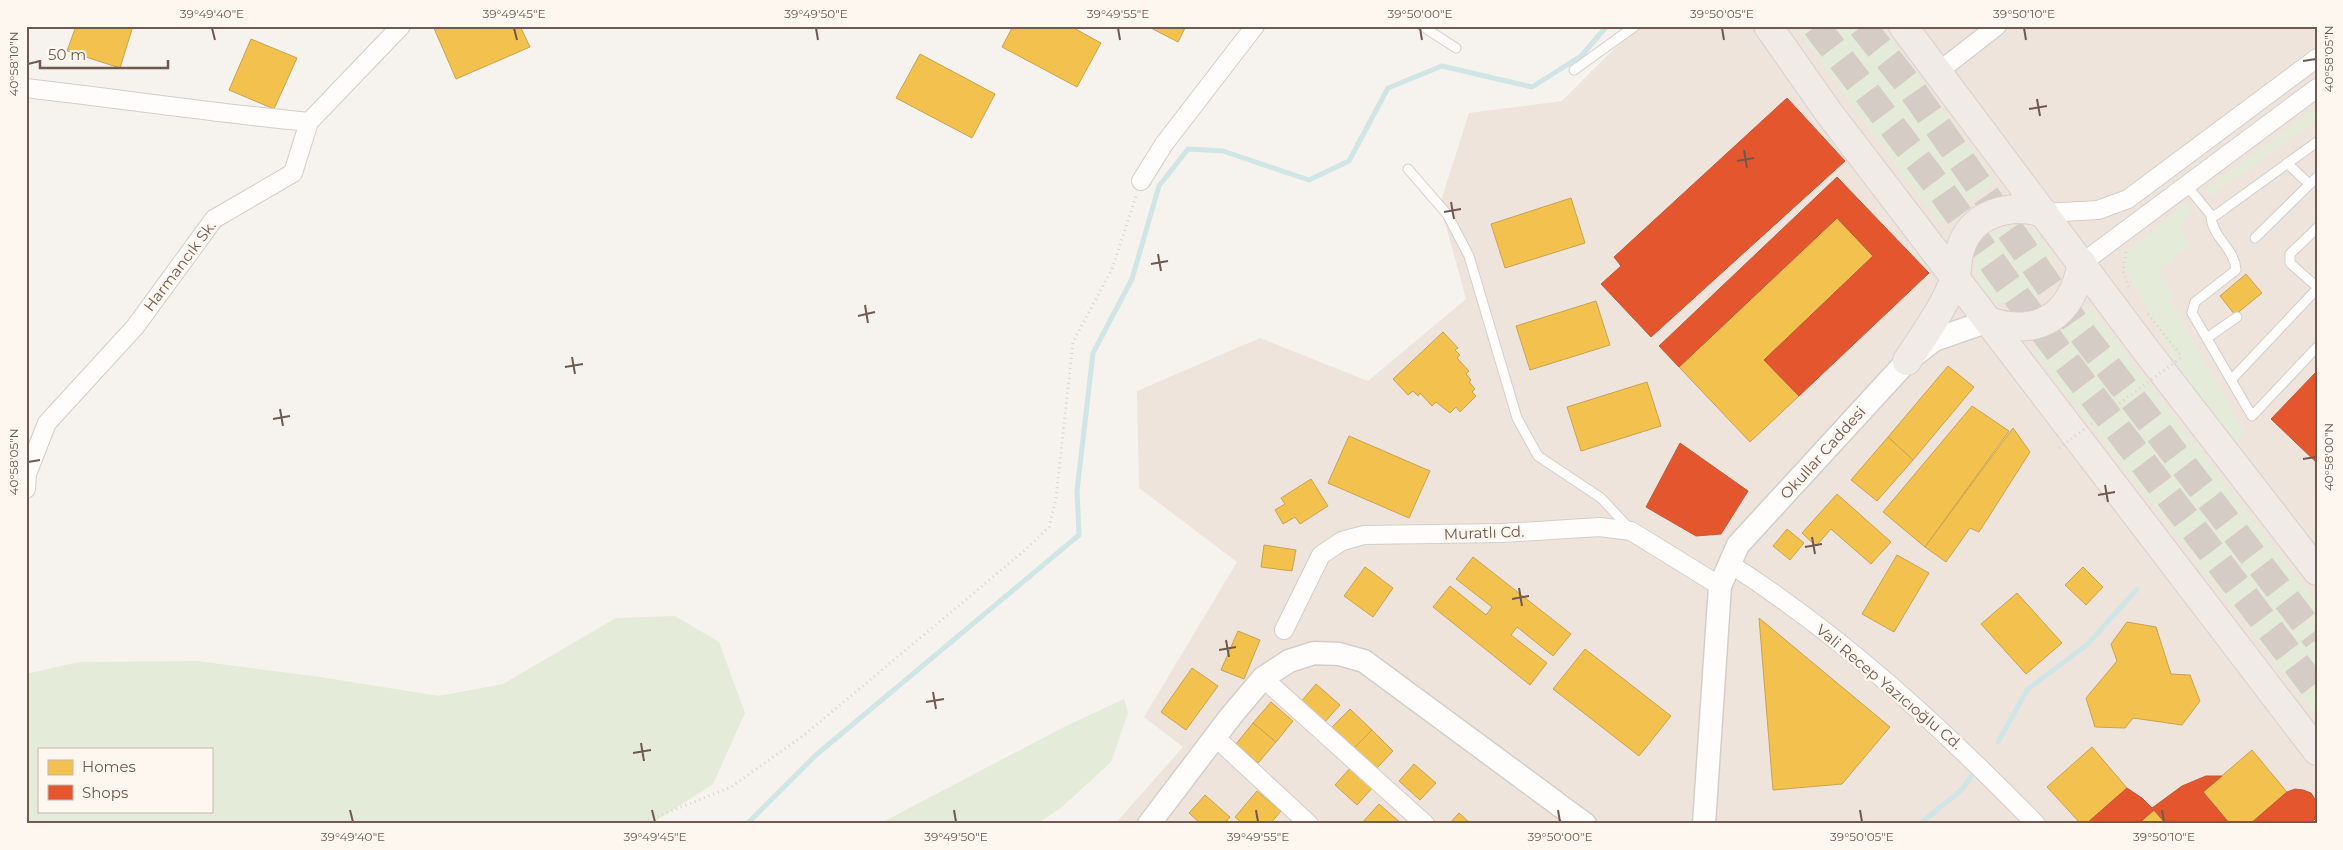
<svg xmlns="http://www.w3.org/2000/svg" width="2343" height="850" font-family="Montserrat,sans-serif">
<rect width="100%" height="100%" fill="#f6f2ed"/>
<polygon fill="#eee4dc" points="1637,26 2317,26 2317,824 1115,824 1183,747 1144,717 1237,562 1139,488 1137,391 1260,338 1368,381 1466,299 1440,204 1469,113 1562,101"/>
<g fill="#e5ebd9" fill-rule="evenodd">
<polygon points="1794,26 1882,26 1996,182 1939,224"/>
<polygon points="2317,107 2317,120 2210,196 2204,190"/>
<polygon points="2186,203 2192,211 2185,218 2181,230 2191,244 2158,271 2176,296 2170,300 2244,432 2232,445 2189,388 2126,271 2123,255"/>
<circle cx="2014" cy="266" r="39"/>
<polygon points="2090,306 2317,603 2317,717 2032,350"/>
<path d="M 675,616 L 719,642 L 745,713 L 713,784 L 651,824 L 26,824 L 26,674 L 79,662 L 197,661 L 320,677 L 439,696 L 503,684 L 616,618 ZM 39,749 L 211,749 L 211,811 L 39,811 Z"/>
<polygon points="1124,699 1128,713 1111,762 1062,807 1037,824 879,824 1064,727"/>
</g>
<g fill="#f2c14e" stroke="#cba24f">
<polygon points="76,26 133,26 120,68 67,51"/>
<polygon points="433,26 520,26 530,47 456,79"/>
<polygon points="1013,26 1070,26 1101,43 1077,87 1002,47"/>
<polygon points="1147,26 1186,26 1178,42"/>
<polygon points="251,39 297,58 274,109 229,90"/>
<polygon points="920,54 995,94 972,138 896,98"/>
<polygon points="1571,198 1585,243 1505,268 1491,224"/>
<polygon points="1837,218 1873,256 1764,360 1799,396 1750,442 1679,367"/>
<polygon points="2246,274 2262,293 2235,315 2220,296"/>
<polygon points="1596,301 1610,345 1530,370 1516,326"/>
<polygon points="1443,332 1458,348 1455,350 1460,355 1457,358 1469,371 1466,374 1471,380 1469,382 1475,389 1472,392 1476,396 1460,412 1456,407 1450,413 1436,402 1432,406 1420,393 1418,396 1413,391 1408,395 1393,379"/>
<polygon points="1948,366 1974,387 1913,460 1888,437"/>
<polygon points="1647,382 1661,426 1581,451 1567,407"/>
<polygon points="1972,406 2009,431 1925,547 1883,512"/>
<polygon points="2013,428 2030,452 1979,532 1970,528 1946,562 1925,547"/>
<polygon points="1349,436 1430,471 1409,518 1328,483"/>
<polygon points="1888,437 1913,460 1877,501 1851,480"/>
<polygon points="1311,479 1328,506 1300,524 1295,517 1283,524 1275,510 1285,504 1281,498"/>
<polygon points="1837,494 1891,542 1871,564 1831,529 1816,546 1802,533"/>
<polygon points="1787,529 1804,543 1790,560 1773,546"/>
<polygon points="1264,545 1296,550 1292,571 1261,567"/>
<polygon points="1897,555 1929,573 1894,632 1862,614"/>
<polygon points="1473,557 1571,634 1553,656 1517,627 1511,635 1547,663 1530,685 1433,607 1450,586 1486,615 1492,607 1456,579"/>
<polygon points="1365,567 1393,588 1373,617 1344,596"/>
<polygon points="2083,567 2103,587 2086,605 2065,585"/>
<polygon points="2017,593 2062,643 2026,674 1981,624"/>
<polygon points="1759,618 1890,727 1842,784 1773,790"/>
<polygon points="2127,622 2156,627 2171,674 2190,675 2200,701 2182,725 2133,718 2125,728 2095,727 2086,698 2117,661 2111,644"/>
<polygon points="1238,631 1260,640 1244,679 1221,670"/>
<polygon points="1585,649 1671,716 1639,756 1553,689"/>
<polygon points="1192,668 1218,686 1186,730 1161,712"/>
<polygon points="1316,684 1340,705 1323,724 1299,704"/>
<polygon points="1271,702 1293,721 1276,742 1253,723"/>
<polygon points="1350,709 1372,730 1354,748 1332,727"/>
<polygon points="1253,723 1276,742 1258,763 1236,744"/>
<polygon points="1372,730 1393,751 1376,769 1354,748"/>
<polygon points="2092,747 2127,788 2086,824 2081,824 2047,787"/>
<polygon points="2252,750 2287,792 2250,824 2230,824 2203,792"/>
<polygon points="1414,764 1436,783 1420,800 1399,781"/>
<polygon points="1351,767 1373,787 1357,805 1335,785"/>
<polygon points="1257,791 1281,811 1270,824 1243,824 1235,817"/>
<polygon points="1205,795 1230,817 1224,824 1201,824 1189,813"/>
<polygon points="1379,804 1402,824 1361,824"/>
<polygon points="2154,810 2166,824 2138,824"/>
<polygon points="1459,813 1471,824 1449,824"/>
</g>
<g fill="#e4572e" stroke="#c25838">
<polygon points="1787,98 1845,161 1651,337 1601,284 1621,266 1614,257"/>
<polygon points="1837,177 1929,273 1799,396 1764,360 1873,256 1837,218 1679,367 1659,346"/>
<polygon points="2317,371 2317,463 2271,419"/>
<polygon points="1680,443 1748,491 1721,534 1696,536 1646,507"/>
<polygon points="2206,776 2222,776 2203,792 2230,824 2166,824 2154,810 2138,824 2086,824 2127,788 2142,798 2152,808 2182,786"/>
<polygon points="2295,789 2303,790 2311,793 2316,801 2317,817 2310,824 2250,824 2287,792"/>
</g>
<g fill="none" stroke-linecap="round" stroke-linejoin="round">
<g stroke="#d0e5e5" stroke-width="5">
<polyline points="1998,742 2027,690 2088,644 2137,589"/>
<polyline points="747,824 816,755 1079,535 1077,491 1093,353 1132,279 1159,186 1188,149 1223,151 1309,180 1349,161 1388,88 1442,66 1532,87 1581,56 1607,26"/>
<polyline points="1920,824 1960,791 1971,777"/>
</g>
<g stroke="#d5ccc6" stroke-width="28" stroke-dasharray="28 14" stroke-linecap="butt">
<polyline points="1816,26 1943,193 2018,298 2317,691"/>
<polyline points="1862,26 1908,84 2082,333 2317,639"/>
</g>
<g stroke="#d4cec8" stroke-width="11">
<g id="service">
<polyline points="1422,26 1456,48"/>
<polyline points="1574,70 1635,26"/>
<polyline points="2287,163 2309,184"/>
<polyline points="1408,169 1447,214 1469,256 1517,418 1538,456 1601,498 1630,529"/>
<polyline points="2187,186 2211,215 2216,215 2317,142"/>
<path d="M 2211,215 C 2211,237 2235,248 2236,270 L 2195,302 L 2192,313 L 2252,416 L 2317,347"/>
<polyline points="2317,228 2290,254 2290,263 2317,287"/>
<polyline points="2255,238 2317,177"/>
<polyline points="2207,338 2237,317"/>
<polyline points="2231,380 2317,289"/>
</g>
</g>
<g stroke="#d4cec8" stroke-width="20">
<g id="minor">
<polyline points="1938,72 1997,26"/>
<path d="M 26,88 C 121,99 215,113 309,122"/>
<polyline points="1141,181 1164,144 1255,26"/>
<polyline points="2044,213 2098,210 2128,199 2317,58"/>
<polyline points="2082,263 2317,88"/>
<polyline points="26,489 27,474 47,423 135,327 214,219 293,173 309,122 401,26"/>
<path d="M 1730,564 C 1844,637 1941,727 2036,824"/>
<polyline points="1284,630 1321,555 1342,541 1364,535 1502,533 1600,527 1631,531 1720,586"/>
<polyline points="1263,678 1425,824"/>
<polyline points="1215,737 1309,824"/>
</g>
</g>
<g stroke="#d4cec8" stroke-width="25">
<g id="tertiary">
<polyline points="1149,824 1231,716 1263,678 1289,661 1314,653 1339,654 1364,661 1585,824"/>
<polyline points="1704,824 1720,586 1738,545 1907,361 1934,340 1988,321"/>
</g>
</g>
<g stroke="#d7cfcc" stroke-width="30">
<g id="trunk">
<polyline points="1768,26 1829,113 2317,751"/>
<polyline points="1903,26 2148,353 2317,571"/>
<path d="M 1988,321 C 2040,338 2072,315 2082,263"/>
<path d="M 1907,361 C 1922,338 1948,302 1955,277 C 1958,269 1957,259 1960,250 C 1971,212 2011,203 2044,213"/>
</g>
</g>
<g stroke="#d9d2d0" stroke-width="3" stroke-dasharray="1 4" stroke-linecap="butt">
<polyline points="2126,252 2123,270 2129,289"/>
<polyline points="2148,314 2182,357"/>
<polyline points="639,824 731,787 803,736 1024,551 1049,527 1056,498 1073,342 1112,269 1136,196"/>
</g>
<use href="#service" stroke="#fefdfc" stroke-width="9"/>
<use href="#minor" stroke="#fefdfc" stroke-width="18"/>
<use href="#tertiary" stroke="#fefdfc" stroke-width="22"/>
<use href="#trunk" stroke="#f0ebe6" stroke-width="28"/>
<polyline stroke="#d9d2d0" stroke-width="3" stroke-dasharray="1 4" stroke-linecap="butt" points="2059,448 2182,357"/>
</g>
<path fill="none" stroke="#715950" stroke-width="2" d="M 212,28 L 215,40M 514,28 L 517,40M 816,28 L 818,40M 1118,28 L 1120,40M 1420,28 L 1422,40M 1722,28 L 1724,40M 2024,28 L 2026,40M 2303,61 L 2316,59M 28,64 L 40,61M 2037,99 L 2040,116M 2029,109 L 2047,106M 1744,150 L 1747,168M 1737,161 L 1754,158M 1451,202 L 1454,219M 1444,212 L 1461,209M 1158,254 L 1161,271M 1151,264 L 1168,261M 865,305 L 868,323M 858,316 L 875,312M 572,357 L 575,374M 565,367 L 583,364M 280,409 L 283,426M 273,419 L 290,416M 2303,459 L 2316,457M 28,462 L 40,460M 2105,485 L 2108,502M 2098,495 L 2115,492M 1812,537 L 1815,554M 1805,547 L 1822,544M 1519,588 L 1522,606M 1512,599 L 1529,596M 1226,640 L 1229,657M 1219,650 L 1236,647M 933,692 L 936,709M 926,702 L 944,699M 641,743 L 644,761M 633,753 L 651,750M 350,810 L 353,822M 652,810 L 655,822M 954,810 L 956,822M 1256,810 L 1258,822M 1558,810 L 1560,822M 1860,810 L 1862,822M 2162,810 L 2164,822"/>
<g text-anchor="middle" stroke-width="5" stroke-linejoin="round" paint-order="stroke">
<g font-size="15" fill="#715950" stroke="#fdf7ef">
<text transform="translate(180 266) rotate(-53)" y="5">Harmancık Sk.</text>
<text transform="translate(1823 453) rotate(-48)" y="5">Okullar Caddesi</text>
<text transform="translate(1484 533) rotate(-2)" y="5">Muratlı Cd.</text>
<text transform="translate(1889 687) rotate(40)" y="5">Vali Recep Yazıcıoğlu Cd.</text>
</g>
</g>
<rect width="2343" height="850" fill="none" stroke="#fdf7ef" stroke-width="55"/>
<rect x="38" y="748" width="175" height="65" fill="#fdf7ef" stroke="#c5b8af"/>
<rect x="48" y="760" width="25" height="15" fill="#f2c14e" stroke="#c5b8af"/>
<text x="82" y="772" font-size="15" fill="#715950">Homes</text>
<rect x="48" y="785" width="25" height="15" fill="#e4572e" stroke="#c5b8af"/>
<text x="82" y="798" font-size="15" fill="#715950">Shops</text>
<path d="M40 60v8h128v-8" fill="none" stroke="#715950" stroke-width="2.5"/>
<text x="48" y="60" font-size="15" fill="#715950" stroke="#fdf7ef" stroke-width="4" paint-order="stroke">50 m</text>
<rect x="28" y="28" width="2288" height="794" fill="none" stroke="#715950" stroke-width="2"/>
<g font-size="12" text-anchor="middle" fill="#715950">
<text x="212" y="18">39°49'40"E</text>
<text x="514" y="18">39°49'45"E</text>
<text x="816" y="18">39°49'50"E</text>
<text x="1118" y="18">39°49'55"E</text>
<text x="1420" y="18">39°50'00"E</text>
<text x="1722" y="18">39°50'05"E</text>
<text x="2024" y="18">39°50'10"E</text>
<text transform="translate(2329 59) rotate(-90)" y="4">40°58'05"N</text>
<text transform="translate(14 64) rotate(-90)" y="4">40°58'10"N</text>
<text transform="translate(2329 457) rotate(-90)" y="4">40°58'00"N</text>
<text transform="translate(14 462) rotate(-90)" y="4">40°58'05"N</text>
<text x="353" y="841">39°49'40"E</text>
<text x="655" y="841">39°49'45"E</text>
<text x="956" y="841">39°49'50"E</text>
<text x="1258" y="841">39°49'55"E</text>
<text x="1560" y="841">39°50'00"E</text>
<text x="1862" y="841">39°50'05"E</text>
<text x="2164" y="841">39°50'10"E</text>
</g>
</svg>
